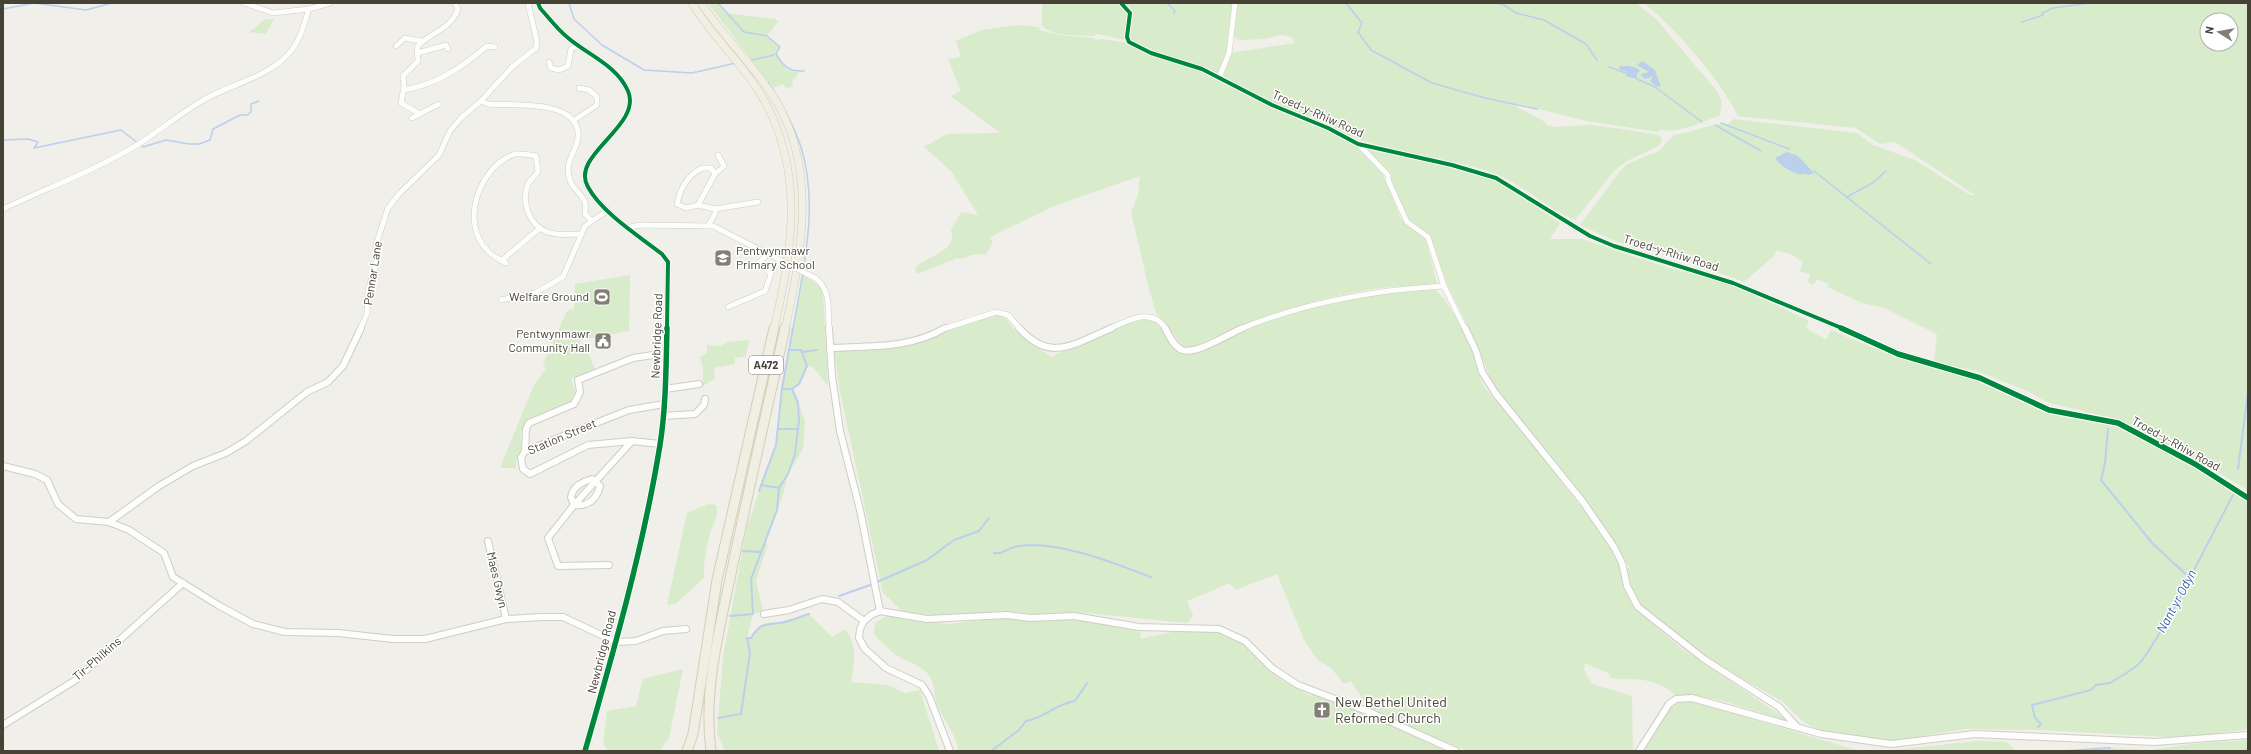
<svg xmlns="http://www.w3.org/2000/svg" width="2251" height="754" font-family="Barlow,sans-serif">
<rect width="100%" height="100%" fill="#f0efe9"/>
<g fill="#d8ebca" fill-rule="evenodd">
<path d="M 708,3 L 718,3 L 725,13 L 775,19 L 778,21 L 767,36 L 780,47 L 776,54 C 782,65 786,72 799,72 L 792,83 L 793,87 L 786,88 L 783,84 L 773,88 Z"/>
<path d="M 1042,3 L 1118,3 L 1127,12 L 1126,40 L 1098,34 L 1095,36 C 1081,35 1051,38 1042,25 Z"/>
<path d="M 1123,3 L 1233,3 C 1231,22 1228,59 1219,75 L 1162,55 L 1132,40 L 1130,36 L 1132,13 Z"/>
<path d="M 1238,3 L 1636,3 L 1656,19 L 1715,89 C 1723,100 1723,105 1719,116 C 1704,121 1675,135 1661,129 L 1658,132 L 1587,121 L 1518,104 L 1515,106 L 1542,120 L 1547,125 L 1556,127 L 1590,125 L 1615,128 L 1658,135 L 1662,138 L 1660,145 L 1625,162 L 1614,171 L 1575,220 C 1547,208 1525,186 1496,174 C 1462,161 1425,159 1390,149 C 1332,132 1277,105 1223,78 L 1230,53 L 1295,43 L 1292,37 L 1282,35 L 1263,39 L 1238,40 L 1233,35 Z"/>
<path d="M 1644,3 L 2248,3 L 2248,494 L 2245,488 L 2198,461 L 2111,418 L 2047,402 L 2027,391 L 1977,371 L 1934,362 L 1937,334 L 1884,308 L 1862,303 L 1830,288 L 1827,287 L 1829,284 L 1817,279 L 1813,285 L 1807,282 L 1811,275 L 1800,271 L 1803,262 L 1792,255 L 1777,250 L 1775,255 L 1744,282 L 1680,258 L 1620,243 L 1580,225 L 1620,171 L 1627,164 L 1659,151 L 1674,135 C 1690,133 1715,122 1728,124 L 1734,119 L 1857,133 L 1873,145 L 1915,160 L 1970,195 L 1975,195 L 1895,142 L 1880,144 L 1856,128 L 1738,116 C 1720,79 1676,29 1644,3 ZM 2207,20 L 2231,20 L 2231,44 L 2207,44 Z"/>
<polygon points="266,19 274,19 266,34 249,32"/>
<path d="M 1017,25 L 1037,27 L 1040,28 L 1039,30 L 1058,35 L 1094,38 L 1096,40 L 1103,39 L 1132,44 L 1187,65 L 1347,137 L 1381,170 L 1401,219 L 1425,237 L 1437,283 L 1436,285 C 1418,286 1399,286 1381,288 C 1314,297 1250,320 1189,348 L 1183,346 L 1156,313 L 1149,289 L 1131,212 L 1138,195 L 1140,176 L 1054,206 L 990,237 L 993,242 L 986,254 L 971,255 L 961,259 L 957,258 L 917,274 L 915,269 L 918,265 C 930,256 958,250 951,230 L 961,212 L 978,215 L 951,171 L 924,147 L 947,134 L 1000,133 L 951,96 L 961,91 L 948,59 L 961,57 L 956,41 L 982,30 Z"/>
<path d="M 1365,149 L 1447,167 L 1497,181 L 1560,223 L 1550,239 L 1582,239 L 1659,265 L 1718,281 L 1742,289 L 1809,321 L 1806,328 L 1826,340 L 1831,330 C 1880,353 1932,365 1983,382 C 2006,389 2025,406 2049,413 C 2072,420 2097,418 2119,427 C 2165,445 2207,474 2248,501 L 2248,729 L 2184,738 L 2039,730 L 1964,729 L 1900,740 L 1884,740 L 1821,731 L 1805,723 L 1783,702 L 1708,659 L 1647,613 L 1637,602 L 1626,570 L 1629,567 L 1573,484 L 1492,384 L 1479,348 L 1448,286 L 1430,236 L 1408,221 L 1390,180 L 1389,172 Z"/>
<path d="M 630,275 L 629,331 L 580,340 L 580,349 L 587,348 L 595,370 L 571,379 L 575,392 L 570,403 C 555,409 525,414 521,432 C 520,437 521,443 521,448 C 519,457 515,457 516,468 L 500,468 L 534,385 L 546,369 L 543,364 L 567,311 L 574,309 L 575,284 Z"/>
<path d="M 803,275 L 821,287 L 823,293 L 828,386 L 812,366 L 808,366 L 799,383 L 793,389 L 805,421 L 803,449 L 788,474 L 782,498 L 766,537 L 767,547 L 756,580 L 763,611 L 753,614 L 747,638 L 751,638 L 755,631 L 765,623 L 779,622 L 809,614 L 832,637 L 845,629 C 858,646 854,661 851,682 L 887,685 L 905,693 L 920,690 L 939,751 L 725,751 L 717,733 L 723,657 L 747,526 L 776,446 L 780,402 Z"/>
<path d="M 1433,289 C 1446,295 1468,337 1472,351 C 1475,361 1477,371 1481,381 C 1486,392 1496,400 1505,409 L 1601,533 L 1617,561 L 1629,598 L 1638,612 L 1680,647 L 1776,712 L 1785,719 L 1785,720 C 1759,713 1699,690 1676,696 C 1663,683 1647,679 1629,679 C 1622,679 1617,680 1610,677 L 1610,674 L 1585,663 L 1584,670 L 1592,684 L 1632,696 L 1633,751 L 1468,751 L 1408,726 L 1367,706 L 1351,681 L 1344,684 L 1331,668 L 1318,660 L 1305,642 L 1277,574 L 1235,590 L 1230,583 L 1187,601 L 1193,615 L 1187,623 L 1076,612 L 1033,614 L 1002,611 L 947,616 L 910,613 L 901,610 L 883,593 L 840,391 L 834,350 L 914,345 L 925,341 L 950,327 L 997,314 L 1003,315 L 1015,331 L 1051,357 L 1081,342 L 1141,317 L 1155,318 L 1182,354 L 1289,313 L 1390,291 Z"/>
<polygon points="749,340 746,356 735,358 735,364 714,368 715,378 703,386 703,367 700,357 707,353 707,345 721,346 727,342"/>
<path d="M 708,504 L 716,505 C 720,516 711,527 709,537 C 706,551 703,564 704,578 L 675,604 L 667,605 L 687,513 Z"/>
<path d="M 887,616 L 949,624 L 998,618 L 1078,618 L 1140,632 L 1141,639 C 1175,630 1217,622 1247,647 C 1256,655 1264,665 1273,673 C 1282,682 1295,687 1307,694 L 1311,696 L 1312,693 L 1361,711 L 1445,751 L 959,751 C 955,734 945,722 938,706 C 933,696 936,684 928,674 C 921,665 906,662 896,655 C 888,649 881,641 874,634 C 873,623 878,620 887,616 Z"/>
<polygon points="683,669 669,738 660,751 609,751 603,744 607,711 636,706 643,679"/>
<polygon points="1684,701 1693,702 1860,751 1644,751 1669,710 1675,703"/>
<polygon points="2248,740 2248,751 2066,751 2110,748 2151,750 2191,744"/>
<polygon points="1977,741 2006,742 2016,751 1894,750"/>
</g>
<g fill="#bad0ed">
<polygon points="1642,61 1655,70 1661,87 1656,86 1650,81 1653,76 1646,79 1642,77 1641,74 1649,72 1637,65"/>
<path d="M 1620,66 C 1628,66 1634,65 1640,71 L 1637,73 L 1637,79 L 1626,76 L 1627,72 L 1619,69 Z"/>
<path d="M 1787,152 L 1798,156 L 1814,173 L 1808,175 C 1804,173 1803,175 1799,174 C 1792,173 1778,164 1775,158 Z"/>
</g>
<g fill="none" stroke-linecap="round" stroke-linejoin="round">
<g stroke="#bad0ed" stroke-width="1.5">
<polyline points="569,3 574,19 602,45 644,70 692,73 736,63"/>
<path d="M 718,3 L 744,32 L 767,36 L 780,47 L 776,54 C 783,66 789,72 804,71"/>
<polyline points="1167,3 1175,11 1174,14"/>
<polyline points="1346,3 1362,23 1358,32 1371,50 1432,83 1485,98 1537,109"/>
<polyline points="1495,3 1502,4 1516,13 1544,20 1586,44 1597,60"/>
<polyline points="3,9 34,3 86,10 112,3"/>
<polyline points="2022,22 2043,15 2042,13 2053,8 2090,3"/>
<polyline points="748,61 774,55"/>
<polyline points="1609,67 1628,74"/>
<polyline points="1637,79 1655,87 1702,122"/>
<path d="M 768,82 C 781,102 792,122 800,144 C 820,203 803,270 793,329"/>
<polyline points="1721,123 1789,149"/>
<polyline points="1715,125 1761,151"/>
<polyline points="3,140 28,139 38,142 34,148 121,130 143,147 166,140 189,144 199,144 210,140 213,129 240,115 247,115 251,112 251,104 259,101"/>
<polyline points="1814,171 1931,264"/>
<polyline points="1847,197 1874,182 1886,171"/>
</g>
<g stroke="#bad0ed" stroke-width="2">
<polyline points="802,352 817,350"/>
<polyline points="783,389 792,389"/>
<polyline points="779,429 797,429"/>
<polyline points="2108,429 2105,463 2101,480 2153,544 2190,578"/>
<polyline points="2238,469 2248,392"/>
<polyline points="761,485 779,488"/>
<polyline points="759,491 776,445 782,388 793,328"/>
<polyline points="743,551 761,552"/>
<path d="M 994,553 C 1002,555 1006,549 1014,547 C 1019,546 1027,545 1032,545 C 1073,546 1113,563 1151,577"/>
<polyline points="877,582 927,560 954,540 979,531 989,518"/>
<polyline points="839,596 873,584"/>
<polyline points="730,616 753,614 751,579 777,510 779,488 788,474 795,454 799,420 798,403 792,389 799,384 807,366 801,350 789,350"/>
<path d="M 718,718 L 741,714 L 750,653 L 747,638 L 751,638 C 760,623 764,625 779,623 C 789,622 799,617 809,614"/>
<polyline points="2038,727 2041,724 2035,718 2032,705 2091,690 2096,685 2110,683 2125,674 2139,664 2148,652 2169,618 2233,495"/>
<path d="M 991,751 L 1019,730 L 1026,721 C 1046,717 1055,704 1075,701 L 1087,683"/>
<polyline points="2066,751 2110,748"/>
</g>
<g stroke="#cecdc7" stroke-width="6">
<g id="minor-far1">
<polyline points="244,3 273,13 309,9 330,3"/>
<path d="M 538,3 L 540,8 C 549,18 557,29 567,37 C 586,54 617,65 628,91 C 643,126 569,155 588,187 C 602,213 639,236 662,254 L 668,262 L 667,329"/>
<polyline points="1121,3 1130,13 1127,37 1129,42 1151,53 1202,69 1272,105 1328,128 1358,144 1452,165 1496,178 1590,236 1614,246 1733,283 1844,329"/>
<polyline points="396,46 405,38 421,41"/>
<polyline points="418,53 446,45 448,49"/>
<polyline points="549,62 551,68 559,70 568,66 571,49 577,46"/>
<polyline points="1219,78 1229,53 1235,3"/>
<path d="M 404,90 C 438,84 461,68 487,46 L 495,47"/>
<path d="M 481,101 L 488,104 C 511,106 574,99 578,132 C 580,146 568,156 568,170 C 569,189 579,189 585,202 C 586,205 585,211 585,214 L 591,220"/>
<path d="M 420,114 L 401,103 L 404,87 L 403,76 L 418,61 L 417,47 C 430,32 451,30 458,9 L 455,3"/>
<polyline points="412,118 439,104"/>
<polyline points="573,121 597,105 597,97 589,90 579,88"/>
<polyline points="1358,144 1388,175 1388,180 1407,222 1428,237 1444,286 1465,329"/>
<path d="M 702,168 L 711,168 L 715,174 L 698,205 L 686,208 L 677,204 C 680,189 688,175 702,168 Z"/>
<polyline points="715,174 724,166 718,155"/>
<polyline points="698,205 715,209 715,214 708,226"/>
<path d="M 3,209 C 47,188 96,170 137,145 C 161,130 183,111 207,98 C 235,83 271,76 291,51 C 301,39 304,23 309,9"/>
<polyline points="715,209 758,202"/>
<polyline points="630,227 640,225 713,226 772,256"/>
<polyline points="501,261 540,228"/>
<path d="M 506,263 C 500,259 492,256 488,251 C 459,223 479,166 515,154 C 521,153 530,155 536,156 L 538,172 C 535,176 530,180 528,184 C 521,202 529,225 547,232 C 558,236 570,234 581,234"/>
<path d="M 815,278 C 831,289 828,311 829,329"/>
<polyline points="501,300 535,293 563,277 585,226 608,210"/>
<polyline points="728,307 765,291 771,274 760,262 767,254"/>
<polyline points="360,329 367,314 368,290 376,266 376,245 388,208 400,193 439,155 450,131 461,118 481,101 512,67 536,48 537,42 528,3"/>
<polyline points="943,329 996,312 1008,315 1020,329"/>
<path d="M 1109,329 C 1128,321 1151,306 1166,329"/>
<path d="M 1240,329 C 1306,302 1374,290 1444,286"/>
</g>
</g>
<g stroke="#cecdc7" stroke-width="8">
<g id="minor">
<polyline points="829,328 832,376 840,431 860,510 880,611"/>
<path d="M 1019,328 C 1051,364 1075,343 1112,328"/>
<path d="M 1165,328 C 1169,335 1173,346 1182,350 C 1196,355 1228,334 1243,328"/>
<polyline points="1465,328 1476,351 1482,372 1496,394 1583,502 1614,547 1622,563 1627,586 1638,607 1704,659 1779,707 1797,727"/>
<polyline points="1841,328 1898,354 1980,378 2049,410 2118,423 2195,464 2248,498"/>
<path d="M 830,348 C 869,346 910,349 945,328"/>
<polyline points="665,389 699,384"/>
<polyline points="663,416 695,414 704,405 705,399"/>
<polyline points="660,444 632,441 588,445 530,474 523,469 521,458 525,451 629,410 664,404"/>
<polyline points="525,451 526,429 529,423 574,404 580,392 578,380 633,358 666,353"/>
<polyline points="3,466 35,474 47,480 58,504 76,519 109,522 129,530 164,553 173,577 218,605 253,624 285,632 338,633 393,639 425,639 506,619 542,617 563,617 616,642 636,641 663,631 686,629"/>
<path d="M 592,479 L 600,486 C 597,499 588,507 574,505 L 571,497 C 573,486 582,482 592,479 Z"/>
<polyline points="109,522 159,486 193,466 226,453 246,441 307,392 328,382 343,366 361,328"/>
<polyline points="488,541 506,619"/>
<polyline points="609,565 558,566 548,538 574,505 632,441"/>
<polyline points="764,614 789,610 822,599 838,602 864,621"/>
<polyline points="3,725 74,681 183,583"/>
<path d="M 585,751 C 614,650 643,549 660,445 C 666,407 666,367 667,328"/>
<polyline points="950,751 929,696 922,685 886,668 865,649 859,638 860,629 864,621 871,615 880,611 927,619 1007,615 1030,618 1074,616 1139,627 1219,629 1245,641 1272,668 1298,685 1367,711 1456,751"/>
<polyline points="1639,751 1669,704 1676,699 1692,698 1821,734 1891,744 1975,734 2155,742 2248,735"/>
</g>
</g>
<g stroke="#d2cfb7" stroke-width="8">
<g id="major-far1">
<path d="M 692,3 C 711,35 738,59 758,90 C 806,166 793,247 774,329"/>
<path d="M 701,3 C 723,36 752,63 773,96 C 818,166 802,253 785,329"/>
</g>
</g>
<g stroke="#d2cfb7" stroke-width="11">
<g id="major">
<polyline points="687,751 693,734 717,580 774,328"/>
<path d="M 711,751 C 703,692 719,631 731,574 C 748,492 767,410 785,328"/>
</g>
</g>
<use href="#minor-far1" stroke="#fdfdfc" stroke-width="5"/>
<use href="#minor" stroke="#fdfdfc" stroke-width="6"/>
<use href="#major-far1" stroke="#f1efe3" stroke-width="7"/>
<use href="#major" stroke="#f1efe3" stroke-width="9"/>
<g stroke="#cecdc7" stroke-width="6" stroke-linecap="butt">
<polyline id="minor-bridge" points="772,256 815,278"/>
</g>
<use href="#minor-bridge" stroke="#fdfdfc" stroke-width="5"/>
<g stroke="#fff" stroke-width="6">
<g id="cycleway-far1">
<path d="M 538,3 L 540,8 C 549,18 557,29 567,37 C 586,54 617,65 628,91 C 643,126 569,155 588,187 C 602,213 639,236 662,254 L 668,262 L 667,329"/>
<polyline points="1121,3 1130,13 1127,37 1129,42 1151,53 1202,69 1272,105 1328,128 1358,144 1452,165 1496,178 1590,236 1614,246 1733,283 1844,329"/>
</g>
</g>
<g stroke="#fff" stroke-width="8">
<g id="cycleway">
<polyline points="1841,328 1898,354 1980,378 2049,410 2118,423 2195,464 2248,498"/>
<path d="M 585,751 C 614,650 643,549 660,445 C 666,407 666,367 667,328"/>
</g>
</g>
<use href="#cycleway-far1" stroke="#00873e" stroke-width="4"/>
<use href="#cycleway" stroke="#00873e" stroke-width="5.5"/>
</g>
<defs>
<g id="school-square" transform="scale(0.9)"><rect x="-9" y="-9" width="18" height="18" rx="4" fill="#827f75" stroke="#fff"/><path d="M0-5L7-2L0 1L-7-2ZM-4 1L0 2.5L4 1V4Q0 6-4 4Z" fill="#fff"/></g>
<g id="stadium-square" transform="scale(0.9)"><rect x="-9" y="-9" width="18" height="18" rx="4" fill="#827f75" stroke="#fff"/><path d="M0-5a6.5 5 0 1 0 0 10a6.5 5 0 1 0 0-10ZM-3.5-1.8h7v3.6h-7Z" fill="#fff"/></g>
<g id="civic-square" transform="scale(0.9)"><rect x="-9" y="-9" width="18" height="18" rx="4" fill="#827f75" stroke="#fff"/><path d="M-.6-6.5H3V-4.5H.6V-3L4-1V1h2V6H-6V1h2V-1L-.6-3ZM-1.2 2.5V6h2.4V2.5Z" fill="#fff"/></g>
<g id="church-square" transform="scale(0.9)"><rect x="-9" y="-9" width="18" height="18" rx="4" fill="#827f75" stroke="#fff"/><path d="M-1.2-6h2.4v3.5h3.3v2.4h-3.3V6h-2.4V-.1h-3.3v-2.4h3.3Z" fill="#fff"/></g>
</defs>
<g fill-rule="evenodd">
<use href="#school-square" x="723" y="258"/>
<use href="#stadium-square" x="602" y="297"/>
<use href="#civic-square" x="603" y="341"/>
<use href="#church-square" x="1322" y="710"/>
</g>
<g text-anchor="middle" stroke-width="3" stroke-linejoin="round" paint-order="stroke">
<rect fill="#fff" stroke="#7e7b72" stroke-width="1" x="749" y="356" width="34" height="18" rx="3"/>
<g font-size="11" font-weight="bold" fill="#464236">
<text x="766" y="369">A472</text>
</g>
<g font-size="12" fill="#464236" stroke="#fff">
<text transform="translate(1318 114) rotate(24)" y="4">Troed-y-Rhiw Road</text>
<text transform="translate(1671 253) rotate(17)" y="4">Troed-y-Rhiw Road</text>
<text transform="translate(373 273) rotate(-81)" y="4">Pennar Lane</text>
<text transform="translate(657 336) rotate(-88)" y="4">Newbridge Road</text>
<text transform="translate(562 437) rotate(-23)" y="4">Station Street</text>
<text transform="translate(2176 444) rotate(29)" y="4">Troed-y-Rhiw Road</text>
<text transform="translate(497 580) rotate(77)" y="4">Maes Gwyn</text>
<text transform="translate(602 652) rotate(-76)" y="4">Newbridge Road</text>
<text transform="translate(97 659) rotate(-41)" y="4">Tir-Philkins</text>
</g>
<g font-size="12" fill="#464236" stroke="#fff" text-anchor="end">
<text x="736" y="255" text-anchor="start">Pentwynmawr<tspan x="736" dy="14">Primary School</tspan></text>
<text x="589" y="301">Welfare Ground</text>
<text x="590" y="338">Pentwynmawr<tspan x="590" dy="14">Community Hall</tspan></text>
</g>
<g font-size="13" font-style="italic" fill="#3064b0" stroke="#fff">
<text transform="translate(2176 601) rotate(-62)" y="5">Nant yr Odyn</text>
</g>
<g font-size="14" fill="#464236" stroke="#fff" text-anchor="start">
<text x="1335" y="707">New Bethel United<tspan x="1335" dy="16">Reformed Church</tspan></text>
</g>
</g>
<rect width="2251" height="754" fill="none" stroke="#464236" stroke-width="8"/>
<g transform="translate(2219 32) rotate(281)"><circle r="19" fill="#ffffff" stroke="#b5b3af"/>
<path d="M0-3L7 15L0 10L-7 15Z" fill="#827f75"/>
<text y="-6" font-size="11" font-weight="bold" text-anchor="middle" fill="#464236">N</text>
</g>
</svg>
